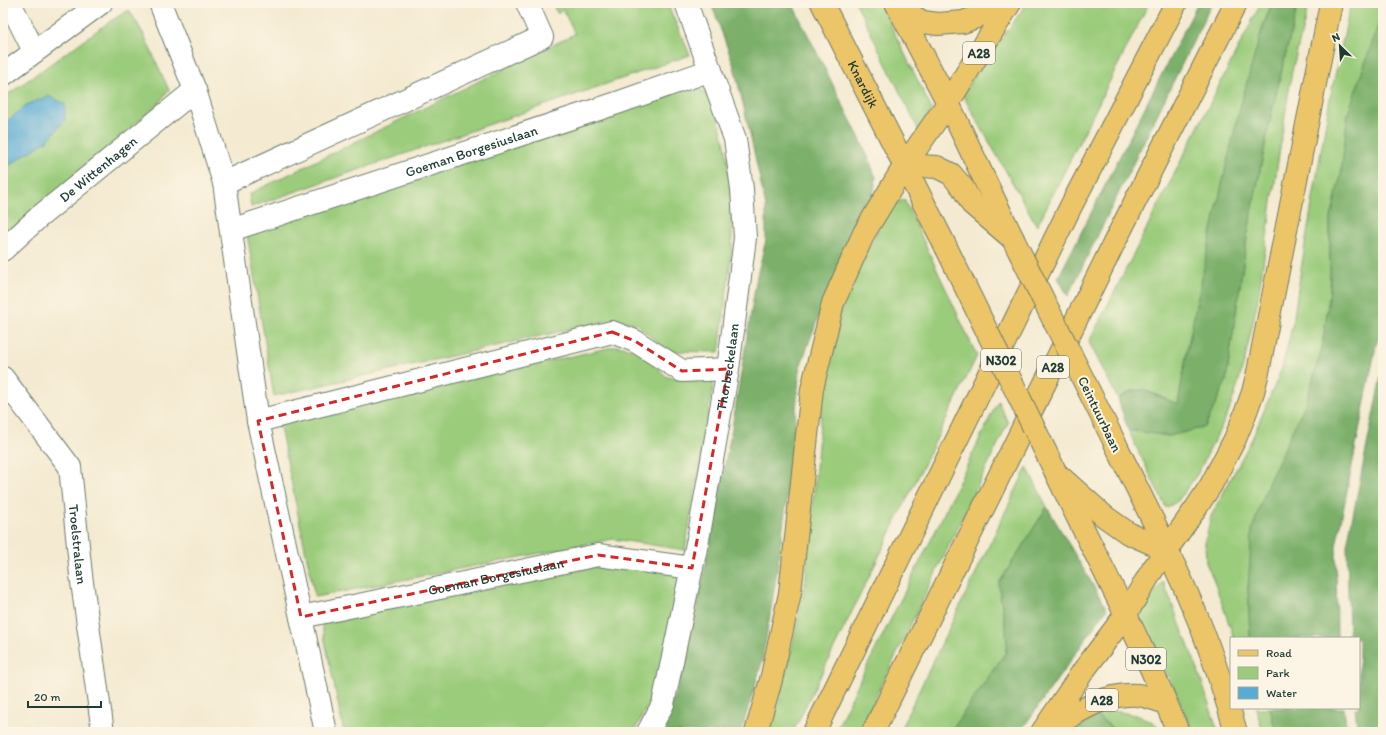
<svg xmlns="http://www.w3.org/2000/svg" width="1386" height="735" font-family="Itim,sans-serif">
<rect width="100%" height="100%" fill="#fcf5e5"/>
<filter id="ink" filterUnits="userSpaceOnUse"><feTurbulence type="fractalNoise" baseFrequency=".025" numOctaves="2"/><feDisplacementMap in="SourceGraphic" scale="8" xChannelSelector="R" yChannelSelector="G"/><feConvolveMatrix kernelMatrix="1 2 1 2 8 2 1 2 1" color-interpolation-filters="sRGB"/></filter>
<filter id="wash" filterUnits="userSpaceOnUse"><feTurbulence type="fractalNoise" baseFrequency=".012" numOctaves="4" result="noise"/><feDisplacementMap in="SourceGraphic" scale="16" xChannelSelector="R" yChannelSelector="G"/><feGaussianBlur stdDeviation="0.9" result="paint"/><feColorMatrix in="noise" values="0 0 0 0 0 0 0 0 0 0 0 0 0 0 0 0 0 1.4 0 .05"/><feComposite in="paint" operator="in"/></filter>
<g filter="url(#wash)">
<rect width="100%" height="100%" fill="#f4ead1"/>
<g fill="#9bcc7b" stroke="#5d8458">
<polygon points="552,3 667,3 690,55 251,207 249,194 575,34 563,10 557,13"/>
<polygon points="856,3 880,3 932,110 919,131"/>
<polygon points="1027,3 1149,3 1037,226 962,94"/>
<path d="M 1261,3 L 1272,3 L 1261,31 L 1188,345 L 1178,405 C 1166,399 1145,387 1132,391 C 1127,393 1122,396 1118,399 L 1089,342 Z"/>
<polygon points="1298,3 1309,3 1292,71 1279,154 1258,299 1245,359 1235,394 1228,413 1198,473 1178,501 1166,508 1128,430 1169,436 1205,427 1226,381 1247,237 1271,115"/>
<polygon points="1351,3 1383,3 1383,11 1330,222 1330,290 1322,348 1307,400 1260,506 1248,588 1250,638 1234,638 1213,578 1206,563 1205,542 1211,516 1252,439 1282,368 1293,323 1300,275 1330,98"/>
<polygon points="129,10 143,33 169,90 158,104 3,238 3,169 48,140 3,125 3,98 112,20"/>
<polygon points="692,83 713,99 726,148 732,201 732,251 719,352 667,351 636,324 616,319 274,396 247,234"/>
<polygon points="904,199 977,356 793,732 769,732 780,698 792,647 805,585 825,372 842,303 888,209"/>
<polygon points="617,346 639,350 667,377 714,381 685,550 613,539 315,597 279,422"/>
<polygon points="998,401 1008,423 859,732 835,732 860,680 935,532"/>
<path d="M 1027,467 L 1047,507 L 999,583 C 1000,606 1009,629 1006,652 L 950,732 L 899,732 Z"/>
<polygon points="609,564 681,574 663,664 647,707 634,732 344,732 321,622"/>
<polygon points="1163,581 1198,670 1218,732 1192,732 1180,701 1139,615"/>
<polygon points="1256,708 1270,708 1276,732 1263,732"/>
<path d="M 1113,711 C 1128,713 1155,717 1161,732 L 1118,732 L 1096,715 Z"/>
</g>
<g fill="#7cb06b" stroke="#4e7650">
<polygon points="711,3 792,3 865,149 876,178 872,200 822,307 800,367 789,483 775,585 762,662 741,732 659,732 677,689 698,604 732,428 757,276 766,240 766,207 750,134 734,66"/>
<polygon points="1198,3 1212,3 1068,296 1058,278"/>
<path d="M 1272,3 L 1298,3 L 1271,115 L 1247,237 L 1226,381 L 1205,427 L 1169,436 L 1128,430 L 1118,399 L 1133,391 L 1143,390 L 1178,404 C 1190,330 1206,257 1222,184 C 1236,123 1250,62 1272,3 Z"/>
<polygon points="1383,11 1383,322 1376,346 1336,546 1337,638 1250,638 1248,588 1252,530 1260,506 1269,481 1307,400 1322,348 1330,290 1330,222 1341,173 1348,113"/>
<polygon points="1383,366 1383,732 1358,732 1355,708 1359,708 1359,638 1349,638 1347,545"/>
<path d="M 1047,507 L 1107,609 L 1020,732 L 950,732 L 1006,652 C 1009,629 1000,606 999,583 Z"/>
<polygon points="1270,708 1344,708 1347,732 1276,732"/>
<polygon points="1095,715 1118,732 1073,732 1079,725"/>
</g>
<polygon fill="#59abd4" stroke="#3c7484" points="48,96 65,104 65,120 48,140 3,169 3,125 26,105"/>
</g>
<g filter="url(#ink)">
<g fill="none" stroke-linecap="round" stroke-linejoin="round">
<g stroke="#6a7a6b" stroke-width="24">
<g id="minor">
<polyline points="10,3 34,51"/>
<polyline points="160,3 195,90 224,183 258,421 326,732"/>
<polyline points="3,75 101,3"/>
<polyline points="224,183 542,37 527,3"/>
<path id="s1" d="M 231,230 L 617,103 L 711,70"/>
<path id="s2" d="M 3,250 L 39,217 L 195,90"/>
<path id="s3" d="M 3,378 L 70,467 L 81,575 L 103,732"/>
<polyline points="258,421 612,332 635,341 682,371 728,369"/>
<path id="s4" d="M 301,617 L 598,555 L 692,568"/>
<path id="s5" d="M 648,732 L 663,704 L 699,534 L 728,369 L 745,238 L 742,189 L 735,139 L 686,3"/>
</g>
</g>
<g stroke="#6a7a6b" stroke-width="24">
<g id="major">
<path id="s6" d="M 822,3 L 946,247"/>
<polyline points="896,3 948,103 1013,239"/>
<path d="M 1116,445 C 1144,503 1174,560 1198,619 C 1213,656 1225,694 1236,732"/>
<path d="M 1056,473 C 1097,559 1143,643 1178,732"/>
</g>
</g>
<g stroke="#6a7a6b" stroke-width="24">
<g id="highway">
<polyline points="900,9 923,22 938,24 963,22 974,18 997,3"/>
<polyline points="905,165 937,167 951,174 963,188 972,204 1013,239"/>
<polyline points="1056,473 1104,516 1128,533 1167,550"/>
<path d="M 1047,731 C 1075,714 1102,693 1137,695 C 1147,696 1157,700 1166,703"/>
<polyline points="756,732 771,680 790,593 812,389 833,303 864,233 905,165 948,103 1010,3"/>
<polyline points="814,732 1070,208 1176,3"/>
<polyline points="873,732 1114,243 1236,3"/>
<polyline points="1042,732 1084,670 1126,614 1153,569 1196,508 1211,485 1235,439 1244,417 1253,392 1258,372 1331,3"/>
</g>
</g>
<use href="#minor" stroke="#fff" stroke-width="22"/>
<use href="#major" stroke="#edc569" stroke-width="22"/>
<use href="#highway" stroke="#edc569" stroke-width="22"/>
<g stroke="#6a7a6b" stroke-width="24" stroke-linecap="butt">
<g id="major-bridge">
<polyline points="1013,239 1116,445"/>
<polyline points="946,247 1056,473"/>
</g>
</g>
<use href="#major-bridge" stroke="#edc569" stroke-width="22"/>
</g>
</g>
<path fill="none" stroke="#d62828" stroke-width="3" stroke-dasharray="8 5" stroke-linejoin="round" d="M 612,332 L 635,341 L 682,371 L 728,369 L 692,568 L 598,555 L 301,617 L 258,421 Z"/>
<g text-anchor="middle" stroke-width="4" stroke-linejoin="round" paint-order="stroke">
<g fill="#fcf5e5" stroke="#617469" stroke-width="1">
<rect x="963" y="42" width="32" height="22" rx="3"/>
<rect x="981" y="349" width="40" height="22" rx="3"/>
<rect x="1037" y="356" width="32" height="22" rx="3"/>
<rect x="1126" y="648" width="40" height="22" rx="3"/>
<rect x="1086" y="689" width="32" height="22" rx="3"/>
</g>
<g font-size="13" font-weight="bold" fill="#1f3d34">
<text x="979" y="58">A28</text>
<text x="1001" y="365">N302</text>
<text x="1053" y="372">A28</text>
<text x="1146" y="664">N302</text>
<text x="1102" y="705">A28</text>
</g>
<g font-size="14" fill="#1f3d34" stroke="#fcf5e5">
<text dy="5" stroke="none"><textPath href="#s6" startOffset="91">Knardijk</textPath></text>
<text dy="5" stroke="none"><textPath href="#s1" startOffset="253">Goeman Borgesiuslaan</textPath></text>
<text dy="5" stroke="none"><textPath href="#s2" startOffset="125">De Wittenhagen</textPath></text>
<text dy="5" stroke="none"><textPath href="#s5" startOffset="375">Thorbeckelaan</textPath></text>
<text transform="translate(1100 414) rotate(64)" y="5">Ceintuurbaan</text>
<text dy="5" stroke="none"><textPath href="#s3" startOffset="189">Troelstralaan</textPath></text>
<text dy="5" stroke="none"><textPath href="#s4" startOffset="199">Goeman Borgesiuslaan</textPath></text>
</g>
</g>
<rect width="1386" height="735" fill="none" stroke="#fcf5e5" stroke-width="16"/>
<rect x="1230" y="637" width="130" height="72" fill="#fcf5e5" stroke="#a4ab9e"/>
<rect x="1238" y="650" width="20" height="6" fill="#edc569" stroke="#a4ab9e"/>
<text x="1266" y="657" font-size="12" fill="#1f3d34">Road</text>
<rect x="1238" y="667" width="20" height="12" fill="#9bcc7b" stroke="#a4ab9e"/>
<text x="1266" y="677" font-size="12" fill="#1f3d34">Park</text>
<rect x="1238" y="687" width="20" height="12" fill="#59abd4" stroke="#a4ab9e"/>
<text x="1266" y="697" font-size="12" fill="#1f3d34">Water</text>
<g transform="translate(1340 46) rotate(335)" stroke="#fcf5e5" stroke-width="3" paint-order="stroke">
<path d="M0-3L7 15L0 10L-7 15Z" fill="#1f3d34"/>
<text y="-6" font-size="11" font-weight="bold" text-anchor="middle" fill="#1f3d34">N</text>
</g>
<path d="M28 701v6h73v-6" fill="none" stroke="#1f3d34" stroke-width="2"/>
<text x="34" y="701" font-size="12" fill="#1f3d34" stroke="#fcf5e5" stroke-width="3" paint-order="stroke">20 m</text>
</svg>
